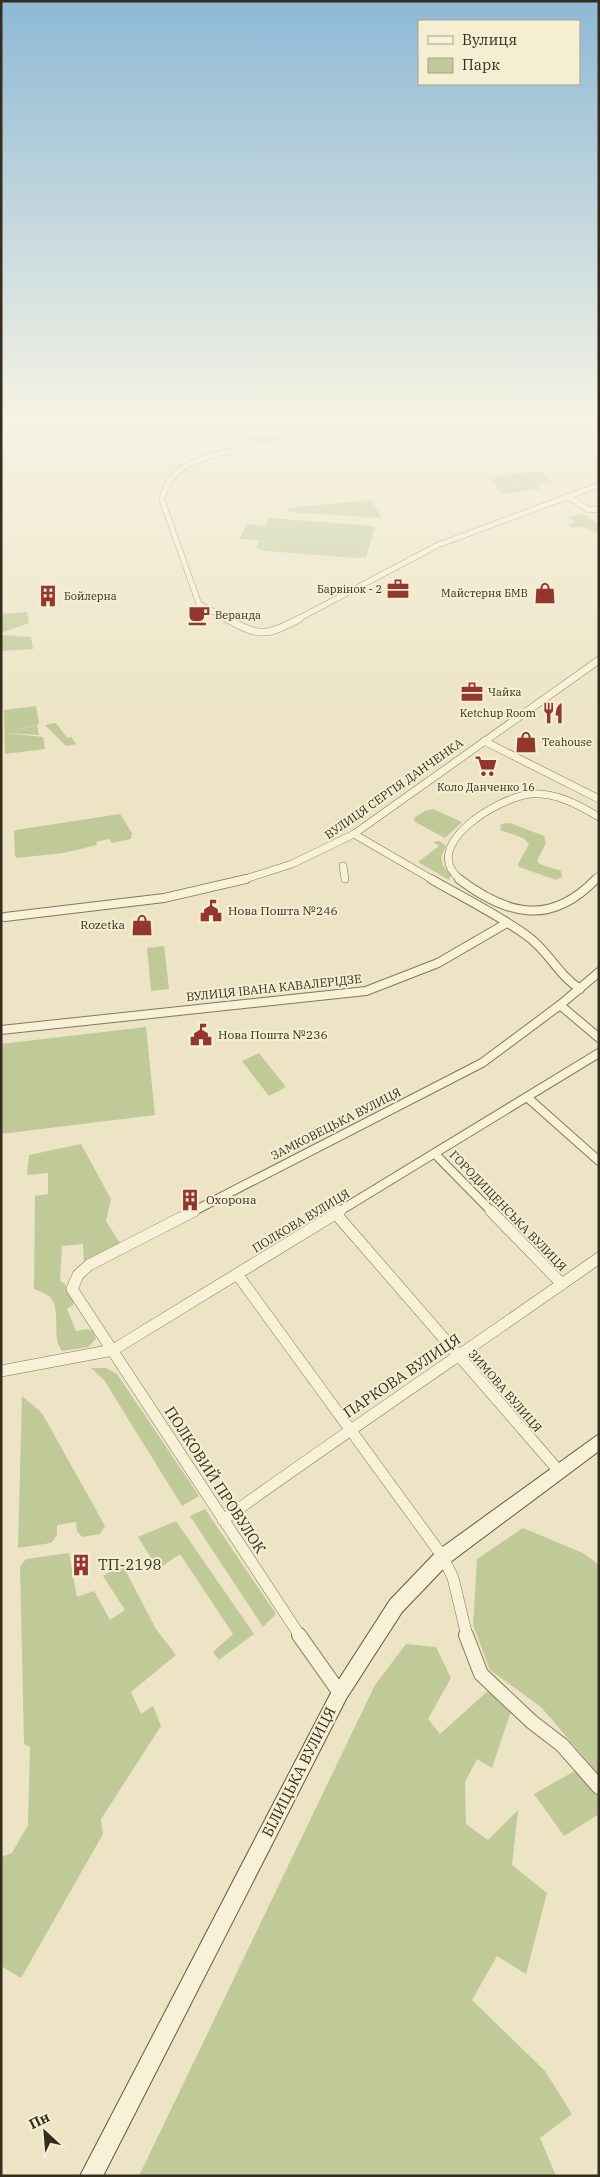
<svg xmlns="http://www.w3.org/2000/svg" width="600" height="2177" font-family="'IBM Plex Serif',serif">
<rect width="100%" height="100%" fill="#ece4c4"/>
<g fill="#c0ca98">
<polygon points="279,434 282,443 251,445 248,436"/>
<polygon points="527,472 543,472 553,483 539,484 531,476 541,489 522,491 509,474"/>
<polygon points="509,475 522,492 501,494 488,477"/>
<polygon points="372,500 381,518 289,512 286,508"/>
<polygon points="581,514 599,524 599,534 583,527 573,528 567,525 575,522 569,517"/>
<polygon points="269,518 363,525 375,527 366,557 355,558 267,551 256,548 259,540 240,539 246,524 265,526"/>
<polygon points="27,612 29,623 1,633 1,614"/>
<polygon points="1,635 31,637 33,649 1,651"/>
<polygon points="36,706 39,724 9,732 37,725 39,735 6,733 43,737 45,749 5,754 4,710"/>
<polygon points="56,723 67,738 71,737 76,744 66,746 45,725"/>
<polygon points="433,809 462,822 445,838 415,822 414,818 425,811"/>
<polygon points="120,814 132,833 131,839 112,843 109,839 96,842 97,845 63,853 17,858 15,856 14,831 16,830"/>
<polygon points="510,823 544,836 546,843 537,861 540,864 561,871 562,877 556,880 519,867 518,864 529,844 523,838 500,830 501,824"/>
<polygon points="439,841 446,846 441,857 443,866 451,875 449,880 418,862 439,846 433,842"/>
<polygon points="164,946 169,989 151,991 147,948"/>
<polygon points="146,1027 155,1115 1,1134 1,1044"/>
<polygon points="259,1053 286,1087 269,1096 242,1061"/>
<path d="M 81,1144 L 111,1199 L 106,1221 L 120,1243 L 84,1264 L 83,1244 L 62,1246 L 60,1281 L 64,1283 L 74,1300 L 73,1305 L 67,1309 L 76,1331 L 86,1329 L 93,1331 L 96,1339 L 88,1347 L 62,1351 C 50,1336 63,1309 49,1296 C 45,1293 39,1291 34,1289 L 35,1196 L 48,1194 L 48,1173 L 27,1175 L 29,1155 Z"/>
<polygon points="91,1368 106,1368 117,1374 199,1496 182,1506 104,1380"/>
<polygon points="22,1396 42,1413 105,1526 100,1534 82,1537 77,1531 76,1522 57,1525 57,1535 51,1543 18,1548"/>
<polygon points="205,1509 276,1614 263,1627 190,1516"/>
<polygon points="176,1521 254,1634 219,1660 213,1652 233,1634 180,1554 158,1569 138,1537"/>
<polygon points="523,1528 583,1553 599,1565 599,1814 564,1836 534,1794 589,1763 541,1707 490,1670 473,1625 477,1559"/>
<polygon points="69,1553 77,1597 94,1591 110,1620 125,1610 103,1576 122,1564 156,1629 176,1655 131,1692 141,1714 153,1706 161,1726 101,1819 103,1834 21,1978 1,1966 1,1857 12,1853 28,1825 30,1747 24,1744 20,1566 26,1559"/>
<polygon points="406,1644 436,1647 451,1678 428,1719 440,1734 491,1688 512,1708 492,1768 477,1759 465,1782 466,1824 488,1840 518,1810 512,1865 547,1893 526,1974 497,1956 472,2000 545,2071 572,2114 540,2138 556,2176 139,2176 375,1685"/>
</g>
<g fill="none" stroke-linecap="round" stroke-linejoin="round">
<g stroke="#86765b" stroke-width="6">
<g id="minor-far4">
<polyline points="1,418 22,416"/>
<polyline points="566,496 589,510 599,509"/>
<path d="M 229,620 L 199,604 L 162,500 C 168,466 200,459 229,451"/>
<polyline points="296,620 438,545 599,485"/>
</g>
</g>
<g stroke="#86765b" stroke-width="8">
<g id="minor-far3">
<path d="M 227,619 C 260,637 266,636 299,619"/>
<polyline points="484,741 599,799"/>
<polyline points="354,834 433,880"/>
<polyline points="343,866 345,879"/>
<polyline points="242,880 292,864 354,834 599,660"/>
<path d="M 461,880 C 417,846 499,797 531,794 C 555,792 579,805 599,817"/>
<polyline points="595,880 599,876"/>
</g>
</g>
<g stroke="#86765b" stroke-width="10">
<g id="minor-far2">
<path d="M 431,879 C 462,897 497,914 526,935 C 549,951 557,974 580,989"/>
<path d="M 459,879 C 508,916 551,926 596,879"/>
<polyline points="5,917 164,898 246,879"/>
<polyline points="560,1005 599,1038"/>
<polyline points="1,1030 366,991 438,963 507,923"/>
<polyline points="528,1098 599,1161"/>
<polyline points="436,1155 492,1212"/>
<polyline points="192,1212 482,1063 560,1005 599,972"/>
<polyline points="338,1212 599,1053"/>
</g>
</g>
<g stroke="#86765b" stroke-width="12">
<g id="minor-far1">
<polyline points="194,1211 89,1265 78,1275 72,1289 300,1636"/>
<polyline points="491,1211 562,1284"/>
<polyline points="336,1214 558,1470"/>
<polyline points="237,1274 443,1557 453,1578 467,1636"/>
<polyline points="1,1371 113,1350 340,1211"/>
<path d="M 223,1520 C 347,1431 474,1346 599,1258"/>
</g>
</g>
<g stroke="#86765b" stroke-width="16">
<g id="minor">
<polyline points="299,1635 340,1693"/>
<polyline points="466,1635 481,1674 532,1722 562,1745 599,1787"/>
</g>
</g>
<g stroke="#68573e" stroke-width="2">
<polygon id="secondary" points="599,1434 599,1451 449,1563 402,1612 346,1699 103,2176 80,2176 334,1687 390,1600 437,1551"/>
</g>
<use href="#minor-far4" stroke="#f7f1d7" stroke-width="5"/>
<use href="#minor-far3" stroke="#f7f1d7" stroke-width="7"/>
<use href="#minor-far2" stroke="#f7f1d7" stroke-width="8"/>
<use href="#minor-far1" stroke="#f7f1d7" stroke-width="11"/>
<use href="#minor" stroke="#f7f1d7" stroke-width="14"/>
<use href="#secondary" fill="#f7f1d7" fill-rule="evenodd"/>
</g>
<linearGradient id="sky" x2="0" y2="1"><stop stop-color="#8db9d6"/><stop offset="0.58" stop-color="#f6f3e4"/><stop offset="1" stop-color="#f6f3e4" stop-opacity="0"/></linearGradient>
<rect width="600" height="721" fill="url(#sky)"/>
<defs>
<g id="office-bare" transform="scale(1.725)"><path d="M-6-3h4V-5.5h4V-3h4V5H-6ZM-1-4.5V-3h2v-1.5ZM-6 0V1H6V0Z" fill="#93362d" stroke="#f4eed3" stroke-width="2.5" paint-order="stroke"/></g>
<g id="shop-bare" transform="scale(1.725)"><path d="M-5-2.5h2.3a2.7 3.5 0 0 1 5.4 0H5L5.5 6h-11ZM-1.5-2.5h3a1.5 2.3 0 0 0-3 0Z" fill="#93362d" stroke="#f4eed3" stroke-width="2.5" paint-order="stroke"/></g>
<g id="building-bare" transform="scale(1.725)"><path d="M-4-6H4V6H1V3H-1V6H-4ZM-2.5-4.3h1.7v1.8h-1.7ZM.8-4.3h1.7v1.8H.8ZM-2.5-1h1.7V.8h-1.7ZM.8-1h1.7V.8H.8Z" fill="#93362d" stroke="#f4eed3" stroke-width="2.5" paint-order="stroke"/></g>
<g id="cafe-bare" transform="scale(1.725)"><path d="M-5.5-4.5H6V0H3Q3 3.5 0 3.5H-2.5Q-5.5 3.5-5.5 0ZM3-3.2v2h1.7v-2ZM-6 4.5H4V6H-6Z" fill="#93362d" stroke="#f4eed3" stroke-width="2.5" paint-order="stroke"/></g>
<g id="restaurant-bare" transform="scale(1.725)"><path d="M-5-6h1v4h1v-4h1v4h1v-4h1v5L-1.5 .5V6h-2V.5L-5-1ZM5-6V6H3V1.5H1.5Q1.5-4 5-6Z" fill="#93362d" stroke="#f4eed3" stroke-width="2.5" paint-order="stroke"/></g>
<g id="supermarket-bare" transform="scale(1.725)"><path d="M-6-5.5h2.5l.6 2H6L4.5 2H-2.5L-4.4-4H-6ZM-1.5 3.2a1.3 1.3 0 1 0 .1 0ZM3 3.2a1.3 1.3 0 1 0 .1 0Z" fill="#93362d" stroke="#f4eed3" stroke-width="2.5" paint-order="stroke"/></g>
<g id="civic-bare" transform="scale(1.725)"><path d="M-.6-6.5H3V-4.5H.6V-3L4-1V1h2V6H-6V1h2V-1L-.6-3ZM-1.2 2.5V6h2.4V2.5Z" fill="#93362d" stroke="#f4eed3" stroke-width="2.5" paint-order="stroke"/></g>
</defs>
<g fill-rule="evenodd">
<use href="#office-bare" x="398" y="589"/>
<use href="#shop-bare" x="545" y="593"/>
<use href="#building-bare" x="48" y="596"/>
<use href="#cafe-bare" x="199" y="615"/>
<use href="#office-bare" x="472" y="692"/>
<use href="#restaurant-bare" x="553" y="713"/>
<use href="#shop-bare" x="526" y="742"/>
<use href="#supermarket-bare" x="486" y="766"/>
<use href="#civic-bare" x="211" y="911"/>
<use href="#shop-bare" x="142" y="925"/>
<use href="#civic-bare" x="201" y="1035"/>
<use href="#building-bare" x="190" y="1200"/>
<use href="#building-bare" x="81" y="1565"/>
</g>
<g text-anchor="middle" stroke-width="4" stroke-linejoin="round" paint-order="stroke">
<g font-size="11" fill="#372d1f" stroke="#f4eed3" text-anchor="start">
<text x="382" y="593" text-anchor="end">Барвінок - 2</text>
<text x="528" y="597" text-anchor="end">Майстерня БМВ</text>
<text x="64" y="600">Бойлерна</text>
<text x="215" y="619">Веранда</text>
<text x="488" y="696">Чайка</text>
<text x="536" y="717" text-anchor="end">Ketchup Room</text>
<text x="542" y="746">Teahouse</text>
<text x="486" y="791" text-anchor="middle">Коло Данченко 16</text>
</g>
<g font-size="12" fill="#372d1f" stroke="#f4eed3">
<text transform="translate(394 789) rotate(-35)" y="4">ВУЛИЦЯ СЕРГІЯ ДАНЧЕНКА</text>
<text transform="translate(274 988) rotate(-6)" y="4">ВУЛИЦЯ ІВАНА КАВАЛЕРІДЗЕ</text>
<text transform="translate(336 1124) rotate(-27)" y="4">ЗАМКОВЕЦЬКА ВУЛИЦЯ</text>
<text transform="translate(508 1211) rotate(46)" y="4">ГОРОДИЩЕНСЬКА ВУЛИЦЯ</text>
<text transform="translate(301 1221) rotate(-31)" y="4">ПОЛКОВА ВУЛИЦЯ</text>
<text transform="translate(505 1391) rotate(49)" y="4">ЗИМОВА ВУЛИЦЯ</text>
</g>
<g font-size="12" fill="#372d1f" stroke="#f4eed3" text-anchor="start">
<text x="228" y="915">Нова Пошта №246</text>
<text x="125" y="929" text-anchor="end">Rozetka</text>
<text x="218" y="1039">Нова Пошта №236</text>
<text x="206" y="1204">Охорона</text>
</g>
<g font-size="15" fill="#372d1f" stroke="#f4eed3">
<text transform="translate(402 1376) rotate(-34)" y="5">ПАРКОВА ВУЛИЦЯ</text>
<text transform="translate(215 1480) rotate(57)" y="5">ПОЛКОВИЙ ПРОВУЛОК</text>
<text transform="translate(299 1772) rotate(-63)" y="5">БІЛИЦЬКА ВУЛИЦЯ</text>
</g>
<g font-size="15" fill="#372d1f" stroke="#f4eed3" text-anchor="start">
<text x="98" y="1570">ТП-2198</text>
</g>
</g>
<rect width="600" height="2177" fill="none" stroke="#372d1f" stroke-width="5"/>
<rect x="418" y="20" width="162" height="65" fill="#f4eed3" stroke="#a8a18b"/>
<rect x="428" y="36" width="25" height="8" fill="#f7f1d7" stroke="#a8a18b"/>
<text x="462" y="45" font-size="15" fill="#372d1f">Вулиця</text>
<rect x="428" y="58" width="25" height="15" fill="#c0ca98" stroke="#a8a18b"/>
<text x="462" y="70" font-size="15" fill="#372d1f">Парк</text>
<g transform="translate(45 2132) rotate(334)" stroke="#f4eed3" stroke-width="4" paint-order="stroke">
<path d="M0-4L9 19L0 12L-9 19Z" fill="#372d1f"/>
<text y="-8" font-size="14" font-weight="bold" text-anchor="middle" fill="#372d1f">Пн</text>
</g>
</svg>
